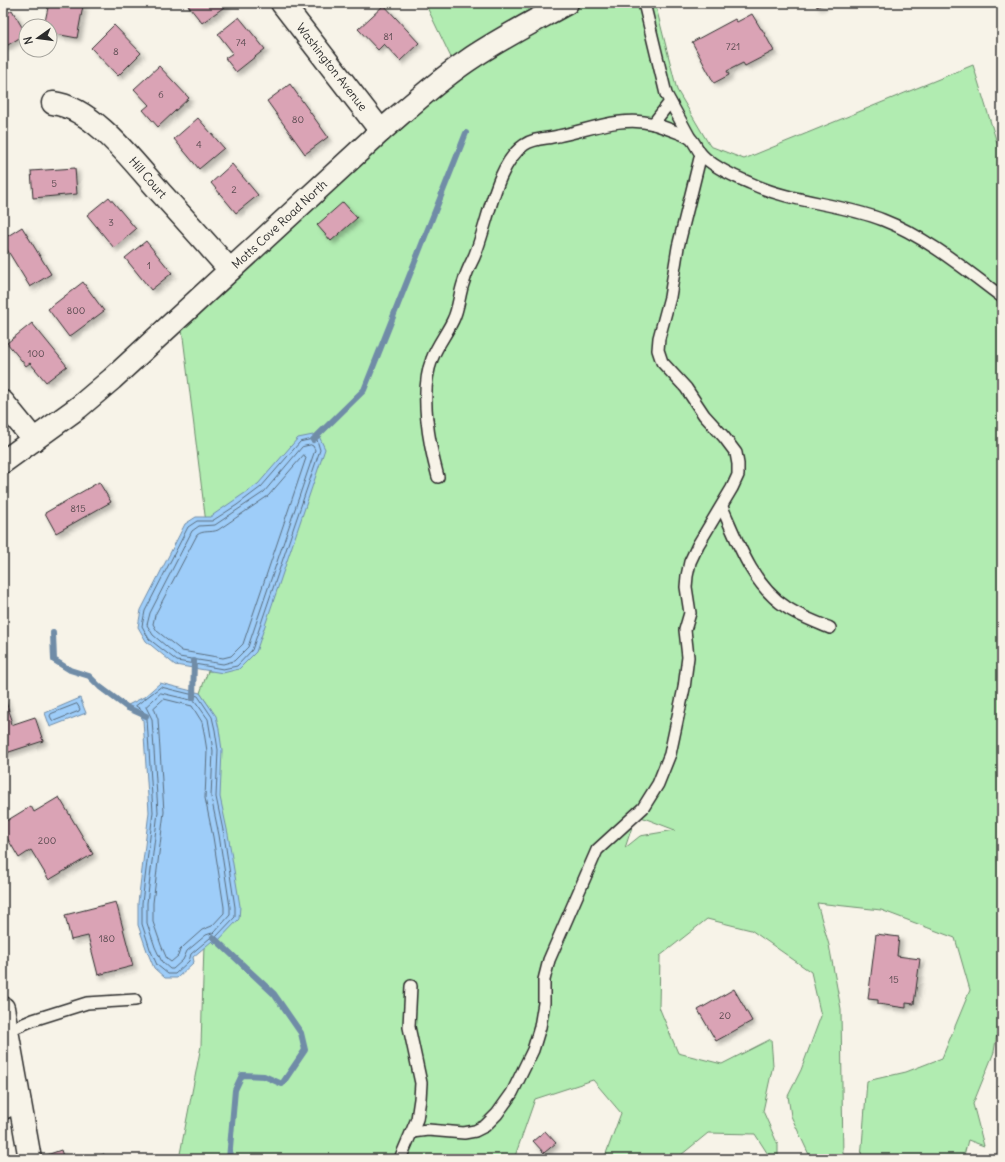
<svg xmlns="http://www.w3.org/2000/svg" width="1005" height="1162" font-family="Delius,sans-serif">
<defs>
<filter id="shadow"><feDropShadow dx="3.5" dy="3.5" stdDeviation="2" flood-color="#0004"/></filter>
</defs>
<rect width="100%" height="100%" fill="#f7f3e8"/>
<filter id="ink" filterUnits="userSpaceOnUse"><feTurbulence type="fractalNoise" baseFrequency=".025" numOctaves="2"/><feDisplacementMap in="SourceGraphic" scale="8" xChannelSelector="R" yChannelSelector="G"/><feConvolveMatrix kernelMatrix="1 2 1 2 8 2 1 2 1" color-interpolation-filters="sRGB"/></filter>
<g filter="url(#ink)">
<path fill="#b1ecb1" stroke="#6e8c6e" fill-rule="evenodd" d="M 425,3 L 655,3 L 677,90 L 710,146 L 744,159 L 973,65 L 1002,159 L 1002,1003 L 994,1052 L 973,1104 L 984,1146 L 968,1140 L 963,1159 L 861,1159 L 867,1081 L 906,1072 L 942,1058 L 970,990 L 955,938 L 881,910 L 817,903 L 829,945 L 841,1009 L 843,1159 L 811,1159 L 791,1116 L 788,1096 L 801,1070 L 821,1016 L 811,972 L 751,930 L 707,919 L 660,956 L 659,1007 L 678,1053 L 722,1064 L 771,1039 L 773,1065 L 763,1111 L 778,1145 L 778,1159 L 771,1159 L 755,1134 L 708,1133 L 681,1155 L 680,1159 L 604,1159 L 621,1113 L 593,1080 L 535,1099 L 514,1159 L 179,1159 L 201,1046 L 211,709 L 200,693 L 208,671 L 212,671 L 215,596 L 181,321 L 457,70 ZM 636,815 L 675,830 L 640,836 L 625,848 Z"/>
<g fill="#9ecdf9" stroke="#708ca7">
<polygon points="318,434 325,449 256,652 239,669 223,673 175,665 146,641 138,627 141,610 185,524 196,517 210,517 258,484 298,438"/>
<polygon points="160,683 200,693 216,716 219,729 222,750 220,797 228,834 240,906 239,919 215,944 212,941 193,957 194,962 177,978 165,978 154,968 147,951 138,925 138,903 149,812 143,720 139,713 128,708 128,705 144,697"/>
<polygon points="80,698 86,713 50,727 45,713"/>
</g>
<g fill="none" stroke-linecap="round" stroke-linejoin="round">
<g stroke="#596c7d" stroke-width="1">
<polygon points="314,439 317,440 320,450 252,650 237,666 223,669 177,661 149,639 142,626 145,611 188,527 197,521 212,521 237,505 261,487 300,442"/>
<polygon points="311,445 313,446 315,450 248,647 234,661 223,664 179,657 153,635 147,625 150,613 192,531 199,526 215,525 264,492 302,447"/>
<path d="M 304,455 L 306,458 L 243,644 L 231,656 L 223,658 L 182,651 L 157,631 L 153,624 L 155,615 L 197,535 C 203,530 211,533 218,530 L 268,496 Z"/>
<polygon points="161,687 198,696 212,717 215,730 218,750 216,797 224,835 235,907 235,917 216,937 210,938 191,954 189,961 175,974 168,974 157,965 150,949 142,924 142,903 153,812 147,719 143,711 136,706"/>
<polygon points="161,693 195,701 208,719 210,731 213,751 211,797 219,835 230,907 230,915 215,932 206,935 187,951 183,960 173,969 170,969 162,962 155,947 147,923 147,903 158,812 152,719 146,707"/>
<polygon points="164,699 192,706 202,722 204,732 207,751 205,798 213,837 224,907 224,913 212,926 202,930 184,946 180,950 178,956 171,962 167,959 161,945 153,922 153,903 164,812 158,719 154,708"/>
<polygon points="77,704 80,709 79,711 54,721 52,720 50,716 51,714"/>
</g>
<g stroke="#708ca7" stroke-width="6">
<polyline points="313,440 364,390 466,133"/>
<polyline points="53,633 54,660 70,670 89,676 100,687 128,708 146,716"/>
<polyline points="193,698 194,661"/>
<polyline points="213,937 274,994 301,1033 305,1050 282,1084 264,1076 242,1075 235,1090 229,1159"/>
</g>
</g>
<g fill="#daa3b5" stroke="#2b2b2b" filter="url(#shadow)">
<polygon points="49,3 67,3 83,6 77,38 50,33 50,26 44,26"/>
<polygon points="186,3 226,3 227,5 202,23"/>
<polygon points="816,3 826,3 817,7"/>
<polygon points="384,5 419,43 400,61 384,44 378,50 358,29"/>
<polygon points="12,10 26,34 3,48 3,16"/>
<polygon points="752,14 761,29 762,29 774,51 745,66 743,63 727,71 729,75 714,83 692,42 735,19 737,22"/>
<polygon points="239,17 265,49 236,72 225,58 233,53 218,34"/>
<polygon points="114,25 141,53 118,76 91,48"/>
<polygon points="159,66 189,98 158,127 143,110 149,105 134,89"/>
<polygon points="290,84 328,137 305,154 267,101"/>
<polygon points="198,118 224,148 199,169 174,139"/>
<polygon points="232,164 258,195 236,213 211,183"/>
<polygon points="75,168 77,194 33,198 31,171"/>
<polygon points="109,197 136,229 114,248 87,215"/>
<polygon points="343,202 357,218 331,241 317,225"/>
<polygon points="22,227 51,274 30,287 3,243 3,239"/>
<polygon points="146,241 172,273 151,290 125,258"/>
<polygon points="83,282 104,311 69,337 48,309"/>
<polygon points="32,323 67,366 46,382 30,363 26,366 7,343"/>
<polygon points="99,482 111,502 56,533 45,513"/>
<polygon points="3,693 12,720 10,720 11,725 35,717 43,741 3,754"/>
<polygon points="59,797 93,854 49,880 31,850 19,858 3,831 3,823 31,806 34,812"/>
<polygon points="116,902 133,966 98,975 88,936 71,940 65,915"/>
<polygon points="876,934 899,937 897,956 920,959 914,1004 906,1003 906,1008 878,1004 878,1000 868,999"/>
<polygon points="734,989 752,1021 716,1041 698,1010"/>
<polygon points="545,1131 556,1143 544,1153 533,1141"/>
<polygon points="61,1150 64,1159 45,1159 44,1156"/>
<polygon points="104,1154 106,1159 90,1159"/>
<polygon points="756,1156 756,1159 736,1159"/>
</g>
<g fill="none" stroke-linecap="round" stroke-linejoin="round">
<g stroke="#2b2b2b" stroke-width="14">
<g id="service">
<polyline points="644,3 666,94 690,138"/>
<polyline points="653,124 670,102"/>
<path d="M 438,477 C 429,444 419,392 432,359 C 437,345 447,333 453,320 C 459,308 459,294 464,281 C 466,273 470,265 474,257 C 488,225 495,165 524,145 C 533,138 546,139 558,136 C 589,130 622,115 654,124 C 660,126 687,135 691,139 C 695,143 697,149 701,154 C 713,167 733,176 750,183 C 792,203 840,203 883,220 C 925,236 966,270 1002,297"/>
<path d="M 722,507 C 737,541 753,586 786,607 C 799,616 816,622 830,628"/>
<polyline points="7,1031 33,1020 87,1003 135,1000"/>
<polyline points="412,1132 428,1130 464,1133 475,1131 485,1126 497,1114 512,1093 533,1050 540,1027 544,1003 544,980 549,960 597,850 643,808 658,784 670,754 684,688 688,657 685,630 690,613 686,587 687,576 690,562 698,545 732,488 738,475 738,464 736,453 724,437 704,415 686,388 662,362 658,350 659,338 670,297 678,247 701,154"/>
<polyline points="400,1159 417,1119 420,1099 421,1083 409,1027 411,986"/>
</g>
</g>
<g stroke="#2b2b2b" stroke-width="25">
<g id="minor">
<path id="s1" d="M 282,3 L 381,131"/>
<path id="s2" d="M 53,103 C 94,108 134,163 161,193 C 184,218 207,244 230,270"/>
<polyline points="3,402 34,440"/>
<path id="s3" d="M 3,462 L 79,407 L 112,379 L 381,131 C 409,107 436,82 467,61 C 499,39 533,22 567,3"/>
<polyline points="3,1108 19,1100"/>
</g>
</g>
<g stroke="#2b2b2b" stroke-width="25">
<polyline id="tertiary" points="3,1008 30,1159"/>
</g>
<use href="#service" stroke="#f7f3e8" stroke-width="11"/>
<use href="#minor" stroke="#f7f3e8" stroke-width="22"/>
<use href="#tertiary" stroke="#f7f3e8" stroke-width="22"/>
</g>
</g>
<g text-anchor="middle" stroke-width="4" stroke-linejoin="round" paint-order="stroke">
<g font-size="10" fill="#57494e">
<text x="388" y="40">81</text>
<text x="241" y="46">74</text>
<text x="733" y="50">721</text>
<text x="116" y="55">8</text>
<text x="161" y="98">6</text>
<text x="298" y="123">80</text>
<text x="199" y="148">4</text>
<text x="54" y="187">5</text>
<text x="234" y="193">2</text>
<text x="111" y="226">3</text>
<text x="149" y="269">1</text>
<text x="76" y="314">800</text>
<text x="36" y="357">100</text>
<text x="78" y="512">815</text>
<text x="47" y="844">200</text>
<text x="107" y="942">180</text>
<text x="894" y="983">15</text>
<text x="725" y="1019">20</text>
</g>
<g font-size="12" fill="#2b2b2b" stroke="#f7f3e8">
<text dy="4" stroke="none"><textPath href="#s1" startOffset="81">Washington Avenue</textPath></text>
<text dy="4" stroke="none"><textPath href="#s2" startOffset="123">Hill Court</textPath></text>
<text dy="4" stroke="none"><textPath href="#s3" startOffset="365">Motts Cove Road North</textPath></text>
</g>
</g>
<rect width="1005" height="1162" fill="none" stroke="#f7f3e8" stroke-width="16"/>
<rect x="8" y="8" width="989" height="1146" fill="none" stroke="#2b2b2b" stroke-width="1.5" filter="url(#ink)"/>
<g transform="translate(38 38) rotate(256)"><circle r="19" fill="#f7f3e8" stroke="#a5a39c"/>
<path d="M0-3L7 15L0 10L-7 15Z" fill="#2b2b2b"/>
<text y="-6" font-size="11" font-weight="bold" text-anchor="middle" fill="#2b2b2b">N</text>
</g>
</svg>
